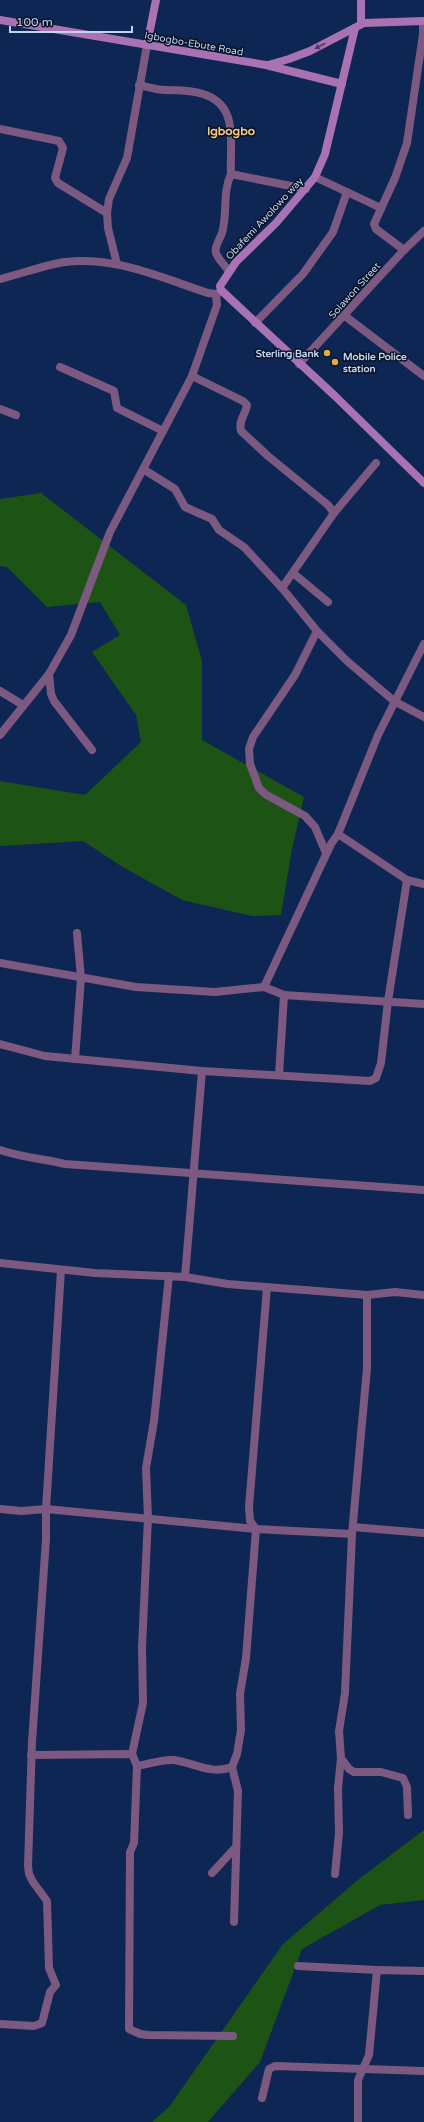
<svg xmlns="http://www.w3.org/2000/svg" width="424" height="2122" font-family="'Varela Round',sans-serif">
<rect width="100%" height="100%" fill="#0e2653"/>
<g fill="#1d5416">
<polygon points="41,493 186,605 202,661 202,740 304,797 292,849 281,915 252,916 182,900 121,866 83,841 0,846 0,781 85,795 141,742 136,715 92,652 120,635 100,602 47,607 7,567 0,566 0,499"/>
<polygon points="424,1830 424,1900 380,1905 302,1949 260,2062 208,2122 152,2122 169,2107 283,1944 359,1879"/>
</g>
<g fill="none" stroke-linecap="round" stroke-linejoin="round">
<g stroke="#7b5981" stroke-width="8">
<path d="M 139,85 C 147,87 157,90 166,90 C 190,90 222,91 229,121 C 233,138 230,157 231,174 L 306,189"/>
<polyline points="0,129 59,141 63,148 55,178 58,183 107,213"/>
<polyline points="315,177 381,208"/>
<polyline points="404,250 376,229 374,224 395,178 407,143 423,34 423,21"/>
<polyline points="117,264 108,228 107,213 109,199 127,158 147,45"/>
<path d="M 229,271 C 225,266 218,259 216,253 C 214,247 220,239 222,233 C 228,213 222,193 231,174"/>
<polyline points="345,316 424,376"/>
<polyline points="255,323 303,274 333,232 347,192"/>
<polyline points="299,364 404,250 424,231"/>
<polyline points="60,367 114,391 117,408 163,431"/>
<path d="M 192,376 L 243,401 L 247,405 C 246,414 238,420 241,431 L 268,456 L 328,505 L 334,513 L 282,588"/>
<polyline points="0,409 16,415"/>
<polyline points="143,469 175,489 185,507 212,519 219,530 244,547 282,588 317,631 347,661 394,701 424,717"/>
<polyline points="334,513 376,463"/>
<polyline points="293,573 328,602"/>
<polyline points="317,631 295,675 253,737 249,749 250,764 259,788 265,794 305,816 315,827 326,853"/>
<polyline points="49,674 51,694 54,701 92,750"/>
<polyline points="0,691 23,705"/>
<polyline points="0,735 49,674 71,635 110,532 192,376 217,305 216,294 221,292"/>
<polyline points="338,834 407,880 424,884"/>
<polyline points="0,963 136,987 215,992 264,987 284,995 279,1075"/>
<polyline points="264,987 331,844 338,834 378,735 424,644"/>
<polyline points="284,995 424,1004"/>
<polyline points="0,1044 45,1056 202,1071 370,1081 376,1078 381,1063 388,1001 407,880"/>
<polyline points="75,1059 81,978 77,933"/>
<path d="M 0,1150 C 21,1157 43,1159 65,1164 L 424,1190"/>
<polyline points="0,1263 95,1273 185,1277 228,1284 367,1295 395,1292 424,1295"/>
<polyline points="185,1277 202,1071"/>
<polyline points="0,1509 21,1511 46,1509 256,1529 352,1534"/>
<polyline points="353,1527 424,1533"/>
<polyline points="132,1754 143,1703 142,1647 148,1518 146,1468 154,1421 169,1276"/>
<polyline points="31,1755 132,1754 137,1766 134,1843 130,1852 129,2029 140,2034 148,2035 233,2036"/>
<polyline points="341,1758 349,1769 354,1772 381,1772 403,1778 407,1787 408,1815"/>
<path d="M 137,1766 C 150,1764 162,1759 174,1760 C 195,1763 211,1775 232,1767"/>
<polyline points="212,1873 236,1847"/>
<polyline points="335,1874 339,1833 338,1788 341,1758 339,1731 345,1693 352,1534 367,1368 367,1295"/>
<polyline points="234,1922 238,1791 232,1767 237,1754 241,1730 240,1694 246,1658 256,1529 250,1521 249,1507 267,1287"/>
<polyline points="298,1966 377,1970"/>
<polyline points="0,2024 34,2026 42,2023 50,1992 56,1985 49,1968 47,1901 33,1882 29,1874 28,1866 32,1742 46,1539 46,1509 61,1270"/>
<polyline points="262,2098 269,2069 275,2066 424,2071"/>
<polyline points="358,2122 358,2080 369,2055 377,1970 424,1971"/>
</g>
<path stroke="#7b5981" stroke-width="8" d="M 0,279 C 21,274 44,265 65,262 C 115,256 162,278 208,293 L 216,294"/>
<g stroke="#a972b2" stroke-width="8">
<polyline points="361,0 361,24"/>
<polyline points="0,20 266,65 342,84"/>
<polyline points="355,28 325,154 315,177 276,223 236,262 220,286 221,290 237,305 335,396 424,483"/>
<polyline points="147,45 156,0"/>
<polyline points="268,65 289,59 310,51 364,23 424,21"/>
</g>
</g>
<defs><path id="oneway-solid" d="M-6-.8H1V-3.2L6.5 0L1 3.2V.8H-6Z"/></defs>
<use fill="#503d64" href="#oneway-solid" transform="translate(320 46) rotate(153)"/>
<g fill="#e6ad36" stroke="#071124" stroke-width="1.5">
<circle cx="327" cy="353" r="4"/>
<circle cx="335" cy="362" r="4"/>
</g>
<g text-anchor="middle" stroke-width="3" stroke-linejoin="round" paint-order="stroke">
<g font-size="10" fill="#c3d3f0" stroke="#071124">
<text transform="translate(194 43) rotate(10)" y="4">Igbogbo-Ebute Road</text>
<text transform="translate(264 218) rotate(-47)" y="4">Obafemi Awolowo way</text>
<text transform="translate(354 290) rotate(-48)" y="4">Solawon Street</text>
</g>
<g font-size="10" font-weight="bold" fill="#c3d3f0" stroke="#071124" text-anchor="end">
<text x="319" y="357">Sterling Bank</text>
<text x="343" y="360" text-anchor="start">Mobile Police<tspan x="343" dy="12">station</tspan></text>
</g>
<g font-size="12" font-weight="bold" fill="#f3cb84" stroke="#071124">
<text x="231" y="135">Igbogbo</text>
</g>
</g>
<path d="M10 26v6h122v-6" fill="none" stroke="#c3d3f0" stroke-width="2"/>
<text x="16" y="26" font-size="12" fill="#c3d3f0" stroke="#071124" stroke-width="3" paint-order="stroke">100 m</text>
</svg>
